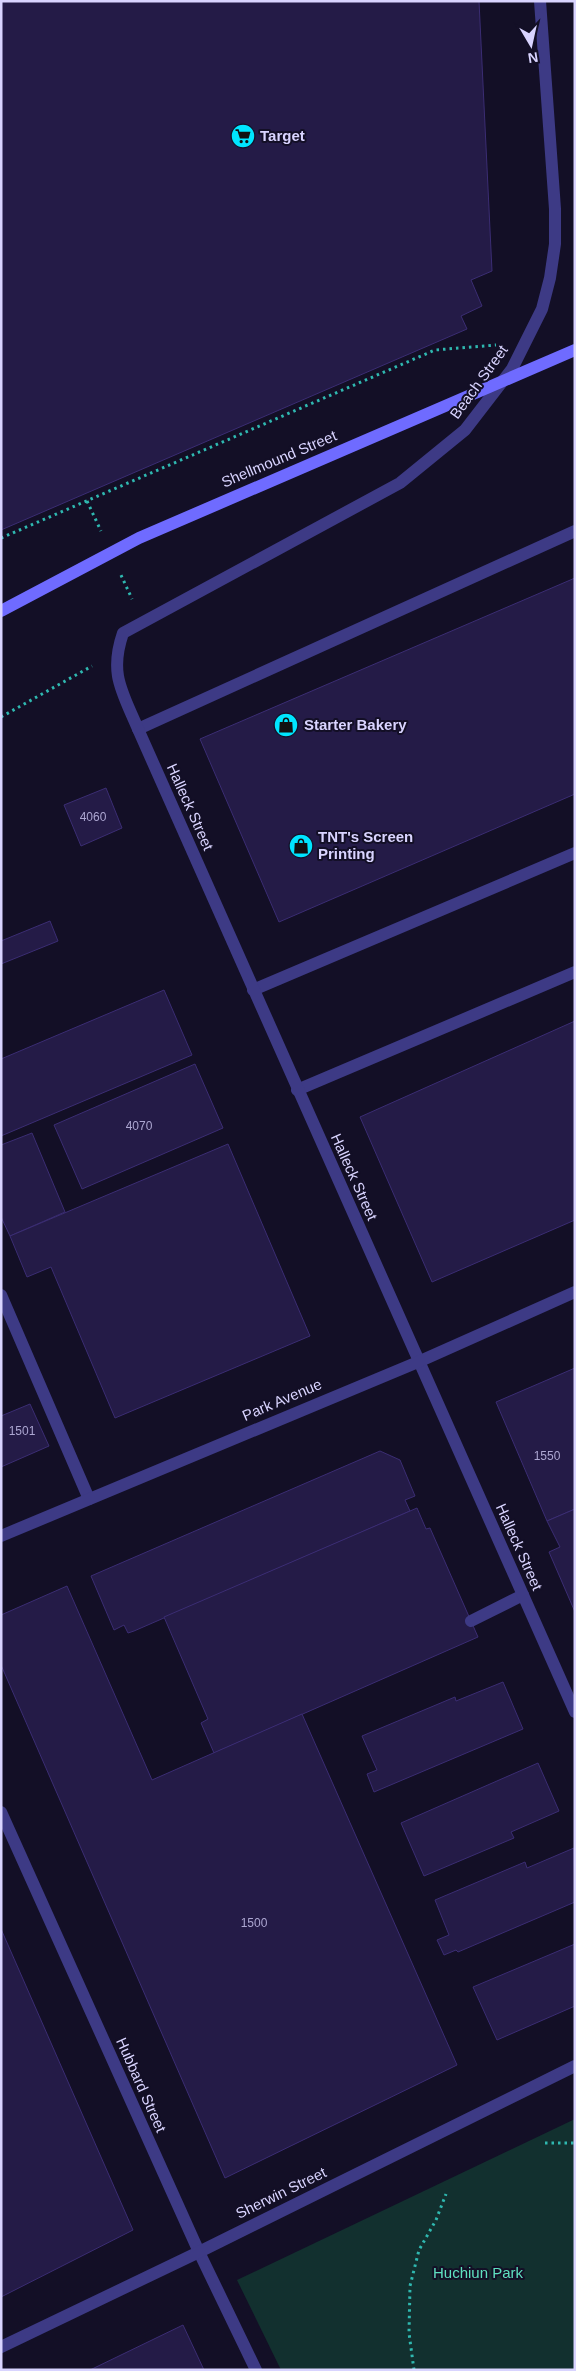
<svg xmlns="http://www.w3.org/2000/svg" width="576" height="2371" font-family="Helvetica,sans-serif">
<rect width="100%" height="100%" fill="#130f26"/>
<polygon fill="#12302f" points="575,2119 575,2370 281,2370 237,2280"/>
<g fill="#241b47" stroke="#3b2d73">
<polygon points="1,1 479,1 492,271 471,280 482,306 461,316 467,329 1,530"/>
<polygon points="575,578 575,794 279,922 200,739"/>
<polygon points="106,788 122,828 81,846 64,805"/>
<polygon points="50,921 58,941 1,964 1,941"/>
<polygon points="164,990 192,1055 1,1136 1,1059"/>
<polygon points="575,1021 575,1220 432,1282 360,1117"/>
<polygon points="195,1064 223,1128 82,1189 54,1125"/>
<polygon points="32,1133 65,1212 10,1236 1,1217 1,1145"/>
<polygon points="228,1144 310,1336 115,1418 51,1267 27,1277 10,1236"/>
<polygon points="575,1368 575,1509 547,1521 496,1402"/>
<polygon points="30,1404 49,1446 1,1467 1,1416"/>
<polygon points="380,1451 400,1460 415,1496 405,1500 410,1511 134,1631 128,1633 124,1625 114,1630 91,1576"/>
<polygon points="417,1508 426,1529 430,1528 478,1637 214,1753 201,1723 208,1719 164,1617"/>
<polygon points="575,1509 575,1612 549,1552 560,1547 547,1521"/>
<polygon points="67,1586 152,1780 302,1714 457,2065 225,2178 1,1665 1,1615"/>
<polygon points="503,1682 523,1729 374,1792 367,1774 377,1770 362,1736 455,1697 456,1701"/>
<polygon points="538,1763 559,1811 511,1832 514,1838 424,1876 401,1823"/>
<polygon points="574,1848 575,1902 458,1952 456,1950 444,1955 437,1940 449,1935 435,1900 525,1862 527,1868"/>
<polygon points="1,1929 133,2230 1,2297"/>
<polygon points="575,1944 575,2006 497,2040 473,1987"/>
<polygon points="183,2325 204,2370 90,2370"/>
</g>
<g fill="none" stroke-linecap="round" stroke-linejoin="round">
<g stroke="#2fb8b0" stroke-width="3" stroke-dasharray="2.5 4" stroke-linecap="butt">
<polyline points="87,501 101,531"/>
<polyline points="1,538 435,350 496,345"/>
<polyline points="121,575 132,599"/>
<polyline points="1,717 92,666"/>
<polyline points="545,2143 575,2143"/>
<polyline points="414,2370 409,2333 410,2286 419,2250 436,2220 446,2194"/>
</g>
<g stroke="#3d3a85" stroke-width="12">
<polyline points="138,729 575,531"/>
<polyline points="253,990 575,853"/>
<polyline points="297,1090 575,972"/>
<polyline points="1,1295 89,1499"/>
<polyline points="471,1621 523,1595"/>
</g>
<g stroke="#3d3a85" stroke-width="12">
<path d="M 540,1 L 555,209 L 555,244 L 550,278 L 542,309 L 512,369 L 465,430 L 400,483 L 123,633 C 109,674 122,691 138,729 L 575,1712"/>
<polyline points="1,1536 418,1362 575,1292"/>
<polyline points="1,1812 199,2252 256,2370"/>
<polyline points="1,2347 199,2252 575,2066"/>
</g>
<polyline stroke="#6f6bff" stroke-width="12" points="1,611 139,538 575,350"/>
</g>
<defs>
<g id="supermarket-disc" transform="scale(1.25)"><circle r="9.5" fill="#00e5ff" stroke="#130f26"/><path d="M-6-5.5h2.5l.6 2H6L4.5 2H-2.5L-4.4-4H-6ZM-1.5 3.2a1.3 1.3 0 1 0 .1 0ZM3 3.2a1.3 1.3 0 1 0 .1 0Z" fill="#111"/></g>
<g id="shop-disc" transform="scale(1.25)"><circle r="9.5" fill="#00e5ff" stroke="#130f26"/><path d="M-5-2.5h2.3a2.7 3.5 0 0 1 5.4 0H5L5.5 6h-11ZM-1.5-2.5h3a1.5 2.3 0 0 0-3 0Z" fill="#111"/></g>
</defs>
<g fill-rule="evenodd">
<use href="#supermarket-disc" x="243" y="136"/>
<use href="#shop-disc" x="286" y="725"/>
<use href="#shop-disc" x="301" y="846"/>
</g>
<g text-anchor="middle" stroke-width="4" stroke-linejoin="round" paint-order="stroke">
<g font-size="12" fill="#aca6d1">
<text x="93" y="821">4060</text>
<text x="139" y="1130">4070</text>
<text x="22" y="1435">1501</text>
<text x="547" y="1460">1550</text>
<text x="254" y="1927">1500</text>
</g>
<g font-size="15" font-weight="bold" fill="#d9d4ff" stroke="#130f26" text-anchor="start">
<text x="260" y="141">Target</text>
<text x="304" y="730">Starter Bakery</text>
<text x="318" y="842">TNT's Screen<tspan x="318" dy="17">Printing</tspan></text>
</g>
<g font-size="15" fill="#d9d4ff" stroke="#130f26">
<text transform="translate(479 382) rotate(-54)" y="5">Beach Street</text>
<text transform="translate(279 459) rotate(-23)" y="5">Shellmound Street</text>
<text transform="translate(190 807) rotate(66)" y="5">Halleck Street</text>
<text transform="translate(354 1177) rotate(66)" y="5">Halleck Street</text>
<text transform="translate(282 1400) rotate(-23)" y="5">Park Avenue</text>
<text transform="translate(519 1547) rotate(66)" y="5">Halleck Street</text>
<text transform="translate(141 2085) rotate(66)" y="5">Hubbard Street</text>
<text transform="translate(281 2193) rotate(-26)" y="5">Sherwin Street</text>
</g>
<g font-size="15" fill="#5fe0c0" stroke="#130f26">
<text x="478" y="2278">Huchiun Park</text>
</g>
</g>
<rect width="576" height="2371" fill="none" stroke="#d9d4ff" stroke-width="5"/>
<g transform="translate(531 45) rotate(171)" stroke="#130f26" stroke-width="4" paint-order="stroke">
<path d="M0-4L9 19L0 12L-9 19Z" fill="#d9d4ff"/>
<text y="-8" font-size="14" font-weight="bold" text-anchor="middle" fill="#d9d4ff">N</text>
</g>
</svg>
